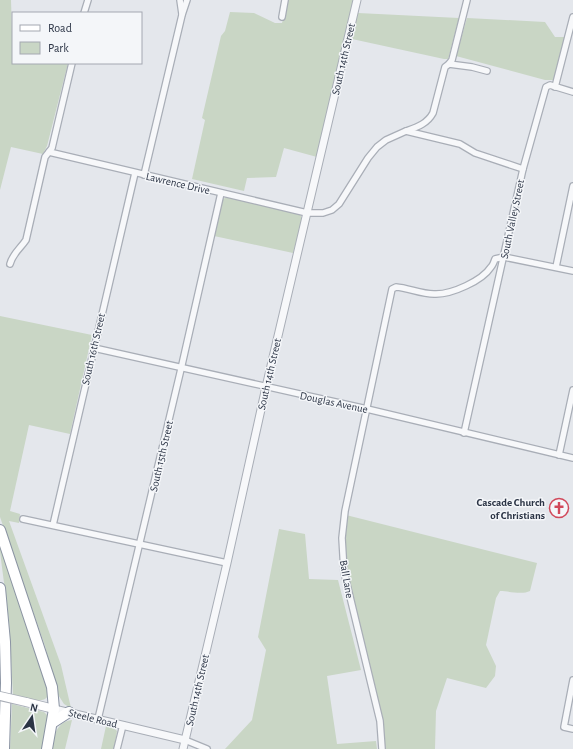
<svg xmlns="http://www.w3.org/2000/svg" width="573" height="749" font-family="'Alegreya Sans',sans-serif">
<rect width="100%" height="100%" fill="#e4e7ec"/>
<g fill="#c9d6c5">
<polygon points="0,0 11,0 13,63 68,63 47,146 43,154 11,147 0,190"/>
<polygon points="288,0 353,0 317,157 284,148 276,177 247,178 244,191 192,179 205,120 202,118 221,36 225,31 230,12 254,13 275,23 282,23"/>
<polygon points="358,13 459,18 449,56 448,59 444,59 352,39"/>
<polygon points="467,18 545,22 555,37 565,37 554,78 553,80 545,80 456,56"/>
<polygon points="227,197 299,214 301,216 302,221 293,253 214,236 222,201 223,199"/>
<polygon points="0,316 92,335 70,434 29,425 10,511 20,514 19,523 9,521 61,665 71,708 64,704 57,693 45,646 0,517"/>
<path d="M 346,515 L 537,563 L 530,591 C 522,595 509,591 500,591 L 496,598 L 486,645 L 496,666 L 495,676 L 486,688 L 447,678 L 436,711 L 435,749 L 383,749 L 346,574 L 343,535 Z"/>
<polygon points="279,529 305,534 309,579 338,580 361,670 327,676 337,744 376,741 377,749 225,749 252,720 266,650 258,637"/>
<path d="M 0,537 L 47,683 C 48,687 49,692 48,695 C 45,706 21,697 13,695 L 9,621 L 0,552 Z"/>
<polygon points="12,704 44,712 47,715 48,719 43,749 10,749"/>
<path d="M 72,720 L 65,749 L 51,749 C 54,736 56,722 72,720 Z"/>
<polygon points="106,726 114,728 117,731 114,749 101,749"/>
</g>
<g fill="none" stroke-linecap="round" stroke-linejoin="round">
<g stroke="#a9aeb7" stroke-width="8">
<g id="minor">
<polyline points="180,0 182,14"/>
<polyline points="84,13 88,0"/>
<polyline points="282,17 285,0"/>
<polyline points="449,64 472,67 487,71"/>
<polyline points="555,87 573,17"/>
<path d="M 406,131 C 417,127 427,124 433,113 L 445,67 L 449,64 L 452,60 L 467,0"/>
<polyline points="49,152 307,213 323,213 332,210 339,204 368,158 377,147 386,140 406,131 460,144 475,153 523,169"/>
<polyline points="144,175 182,15 187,0"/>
<path d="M 10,264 C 13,253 20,249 26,240 L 45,157 L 52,148 L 72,63"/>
<polyline points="556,267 573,186"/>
<polyline points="94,348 367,409 573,458"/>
<polyline points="464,433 523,169 544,94 546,87 550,85 573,92"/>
<polyline points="559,455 573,390"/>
<polyline points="23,519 227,563"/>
<polyline points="53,525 135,173"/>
<polyline points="573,680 564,727 573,729"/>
<polyline points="98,719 181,369 221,193"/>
<polyline points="185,740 207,749"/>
<polyline points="117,749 123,725"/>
<path d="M 382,749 L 380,721 L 344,572 L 342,538 L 345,511 L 392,289 L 396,287 C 409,288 423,295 436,294 C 452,294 482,281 491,267 C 493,265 494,262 495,259 L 504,257 L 573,271"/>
</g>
</g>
<g stroke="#a9aeb7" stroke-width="9">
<g id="tertiary">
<polyline points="54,709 185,740"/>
<polyline points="183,749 227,563 266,387 357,0"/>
</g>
</g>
<g stroke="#a9aeb7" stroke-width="10">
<polyline id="secondary" points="26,702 54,709"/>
</g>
<g stroke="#8b94a3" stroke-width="12">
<g id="motorway">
<polyline points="0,530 52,687 54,709 47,749"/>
<polyline points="0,588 5,642 6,683 4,749"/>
<polyline points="52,723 69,712"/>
</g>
</g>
<use href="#minor" stroke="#f7f8fa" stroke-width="5.5"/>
<use href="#tertiary" stroke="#f7f8fa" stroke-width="7"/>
<use href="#secondary" stroke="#fff" stroke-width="8"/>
<use href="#motorway" stroke="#fff" stroke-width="10"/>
<g stroke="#a9aeb7" stroke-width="10" stroke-linecap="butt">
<polyline id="secondary-bridge" points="0,696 26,702"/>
</g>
<use href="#secondary-bridge" stroke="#fff" stroke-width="8"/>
</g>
<defs>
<g id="church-ring" transform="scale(1)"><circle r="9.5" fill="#f4f6f9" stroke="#d1495b" stroke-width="1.5"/><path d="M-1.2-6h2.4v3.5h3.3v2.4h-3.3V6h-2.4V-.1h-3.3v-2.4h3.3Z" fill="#d1495b"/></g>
</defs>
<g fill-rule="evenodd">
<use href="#church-ring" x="559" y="508"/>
</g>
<g text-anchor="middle" stroke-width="3" stroke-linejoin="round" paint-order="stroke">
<g font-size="11" fill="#2b3445" stroke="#f4f6f9">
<text transform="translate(343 59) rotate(-77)" y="4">South 14th Street</text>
<text transform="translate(178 183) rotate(13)" y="4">Lawrence Drive</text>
<text transform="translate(512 219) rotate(-78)" y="4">South Valley Street</text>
<text transform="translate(93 349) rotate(-77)" y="4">South 16th Street</text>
<text transform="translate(269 374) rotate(-77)" y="4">South 14th Street</text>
<text transform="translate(334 402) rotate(12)" y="4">Douglas Avenue</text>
<text transform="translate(161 456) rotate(-77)" y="4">South 15th Street</text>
<text transform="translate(347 579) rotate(80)" y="4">Ball Lane</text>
<text transform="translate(197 690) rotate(-77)" y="4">South 14th Street</text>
<text transform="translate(93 718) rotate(14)" y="4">Steele Road</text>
</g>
<g font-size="11" font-weight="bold" fill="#2b3445" stroke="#f4f6f9" text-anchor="end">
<text x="545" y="506">Cascade Church<tspan x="545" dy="13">of Christians</tspan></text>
</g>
</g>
<rect x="12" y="12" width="130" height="52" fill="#f4f6f9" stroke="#a4a8b1"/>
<rect x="20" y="25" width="20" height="6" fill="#ffffff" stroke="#a4a8b1"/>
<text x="48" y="32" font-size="12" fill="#2b3445">Road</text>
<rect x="20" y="42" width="20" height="12" fill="#c9d6c5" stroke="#a4a8b1"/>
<text x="48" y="52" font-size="12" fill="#2b3445">Park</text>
<g transform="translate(32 717) rotate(13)" stroke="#f4f6f9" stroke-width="3" paint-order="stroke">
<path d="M0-3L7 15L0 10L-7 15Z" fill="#2b3445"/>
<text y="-6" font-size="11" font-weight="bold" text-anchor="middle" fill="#2b3445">N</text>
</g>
</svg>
